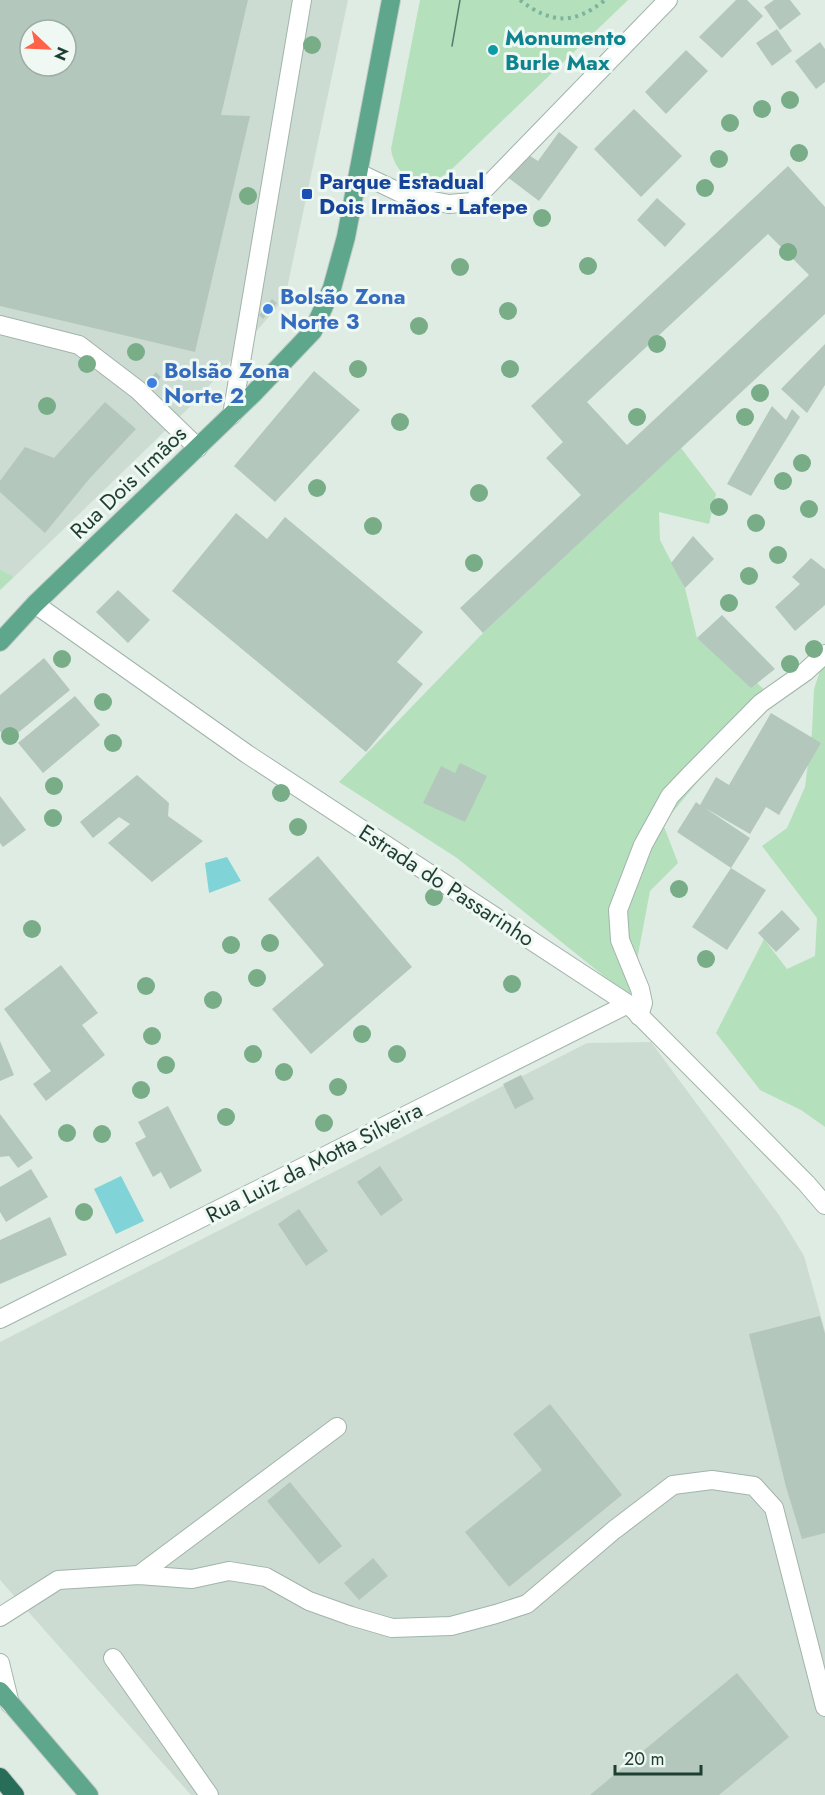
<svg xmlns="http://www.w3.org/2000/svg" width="825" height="1795" font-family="Jost,sans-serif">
<rect width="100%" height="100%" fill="#dfece4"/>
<g fill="#cddcd3" fill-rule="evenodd">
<path d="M 0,0 L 348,0 L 285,298 L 196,401 L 14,577 L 0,569 ZM 30,30 L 66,30 L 66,66 L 30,66 Z"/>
<polygon points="651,1042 779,1215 804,1256 825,1331 825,1795 191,1795 0,1580 0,1342 587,1043"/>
</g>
<g fill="#b5e0bc">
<path d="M 420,0 L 628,0 L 451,170 C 427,191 396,182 391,149 Z"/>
<polygon points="681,448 716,494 709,524 659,512 660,540 685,588 697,638 757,683 775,700 726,747 663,824 678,863 650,891 630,997 457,858 339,782 483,633"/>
<polygon points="0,569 14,577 0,590"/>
<polygon points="825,656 825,1127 801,1110 760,1090 716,1033 764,939 787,969 815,956 817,918 762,846 787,828 805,787 812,732 814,689"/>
</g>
<g fill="#80d4d8">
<polygon points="227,857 241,881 209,893 205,863"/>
<polygon points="121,1176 144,1221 116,1234 94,1189"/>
</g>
<g fill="#b4c7bd" fill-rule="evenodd">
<path d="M 0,0 L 248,0 L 221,115 L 250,116 L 195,352 L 0,306 ZM 30,30 L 66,30 L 66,66 L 30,66 Z"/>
<polygon points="736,0 747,0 763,16 722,58 699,37"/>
<polygon points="774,0 790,0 801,14 780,30 764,7"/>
<polygon points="777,29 792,51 772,66 756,43"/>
<polygon points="820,42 825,49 825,82 816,89 795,61"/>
<polygon points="686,50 708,71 666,114 645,92"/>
<polygon points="634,109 682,156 641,197 594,149"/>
<polygon points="559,132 578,147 539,201 506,176 524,152 538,161"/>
<path d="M 788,166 L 825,207 L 825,314 L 483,633 L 460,608 L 581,495 L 546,458 L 563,442 L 531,406 ZM 768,234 L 809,275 L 627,445 L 587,402 Z"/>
<polygon points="657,198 686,224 665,247 637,220"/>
<polygon points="272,299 277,303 263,319 259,315"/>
<polygon points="825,344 825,385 807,413 781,389"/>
<polygon points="314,371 360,410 275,502 234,466"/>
<polygon points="156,372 161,377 147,393 142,389"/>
<polygon points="105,402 136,429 90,478 45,533 0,492 0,481 25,447 54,458"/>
<polygon points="772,406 786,420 792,409 800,417 751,496 727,484"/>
<polygon points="236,513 267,539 285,517 423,632 397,662 423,684 366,752 172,591"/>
<polygon points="693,536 714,559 685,588 671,563"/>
<polygon points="811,558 825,569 825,605 795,631 775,607 800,584 792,577"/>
<polygon points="118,590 150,620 128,643 96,612"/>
<polygon points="722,615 775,669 751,688 697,638"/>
<polygon points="44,658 70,690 8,741 0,731 0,695"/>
<polygon points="75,696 100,725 43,773 18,743"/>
<polygon points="771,713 821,743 779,815 766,807 750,834 705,808 750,838 731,868 766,890 727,950 692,927 731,868 677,832 696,802 700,805 716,777 729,785"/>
<polygon points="460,763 487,776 465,822 423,803 441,766 455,773"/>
<polygon points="137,775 169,803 168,816 203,841 152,882 108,843 130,824 119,817 93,838 80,822"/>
<polygon points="0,796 26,830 3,847 0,843"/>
<polygon points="318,856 412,967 311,1054 272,1009 324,965 268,899"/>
<polygon points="782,910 800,929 776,952 758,933"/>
<polygon points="61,965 98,1013 82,1025 105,1055 46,1101 33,1084 51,1071 4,1009"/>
<polygon points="0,1041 14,1075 0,1081"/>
<polygon points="521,1075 534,1099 515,1109 503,1084"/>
<polygon points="168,1106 202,1171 170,1189 161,1172 153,1177 135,1143 146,1137 138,1122"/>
<polygon points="0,1114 33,1158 18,1168 9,1156 0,1157"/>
<polygon points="380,1166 403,1200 381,1216 357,1182"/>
<polygon points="31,1169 48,1197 6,1222 0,1212 0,1187"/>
<polygon points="299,1209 328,1251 306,1266 278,1224"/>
<polygon points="50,1217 67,1255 0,1284 0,1240"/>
<polygon points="820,1316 825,1334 825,1533 802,1539 786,1487 749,1334"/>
<polygon points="550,1404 622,1495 509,1587 465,1532 542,1470 513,1434"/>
<polygon points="290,1482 342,1546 319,1564 267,1501"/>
<polygon points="373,1558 388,1576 359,1600 344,1583"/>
<polygon points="737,1673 789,1737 719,1795 590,1795"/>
</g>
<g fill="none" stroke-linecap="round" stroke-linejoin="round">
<g stroke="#a1b4ab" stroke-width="20">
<g id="minor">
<polyline points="359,173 407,196 449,204 472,202 668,0"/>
<polyline points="0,325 79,345 138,390 198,448"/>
<polyline points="232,415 302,0"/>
<polyline points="35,604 247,754 628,1004 806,1183 825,1205"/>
<polyline points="639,1016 643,1003 640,989 620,940 618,910 643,845 670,796 691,774 761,703 805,672 825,654"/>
<polyline points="0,1319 628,1004"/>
<polyline points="139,1575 337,1427"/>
<polyline points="0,1617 58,1580 139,1575 192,1579 229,1571 266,1577 309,1601 351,1616 392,1628 451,1626 496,1614 527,1604 614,1530 673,1485 712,1480 754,1486 774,1508 825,1707"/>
<polyline points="113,1658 209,1795"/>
<polyline points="0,1663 10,1704"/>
</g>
</g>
<g stroke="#c0c9c6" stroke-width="20">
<g id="major">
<polyline points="0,642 35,604 253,394 313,331 332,288 346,237 391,0"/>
<polyline points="0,1691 89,1795"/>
</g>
</g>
<g stroke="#c0c9c6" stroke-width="20">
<polyline id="highway" points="0,1777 15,1795"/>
</g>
<path stroke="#7bb39c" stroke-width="4" stroke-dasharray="3 4.5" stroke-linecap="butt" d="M 520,0 C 551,24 574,25 605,0"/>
<use href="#minor" stroke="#fff" stroke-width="18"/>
<use href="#major" stroke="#5ea78c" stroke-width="18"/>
<use href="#highway" stroke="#276d57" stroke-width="18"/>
<polyline stroke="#587a6d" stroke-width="1.5" points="452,46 460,0"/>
</g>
<g fill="#78ad87">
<circle cx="312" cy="45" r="9"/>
<circle cx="790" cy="100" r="9"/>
<circle cx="762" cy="109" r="9"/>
<circle cx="730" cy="123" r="9"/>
<circle cx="799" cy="153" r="9"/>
<circle cx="719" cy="159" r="9"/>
<circle cx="705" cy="188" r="9"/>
<circle cx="248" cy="196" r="9"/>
<circle cx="542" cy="218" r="9"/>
<circle cx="788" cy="252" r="9"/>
<circle cx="588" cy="266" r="9"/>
<circle cx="460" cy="267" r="9"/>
<circle cx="508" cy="311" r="9"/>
<circle cx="419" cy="326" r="9"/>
<circle cx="657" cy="344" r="9"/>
<circle cx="136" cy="352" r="9"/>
<circle cx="87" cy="364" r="9"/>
<circle cx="358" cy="369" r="9"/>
<circle cx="510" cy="369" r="9"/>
<circle cx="760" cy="393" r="9"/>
<circle cx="47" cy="406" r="9"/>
<circle cx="637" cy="417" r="9"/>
<circle cx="745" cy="417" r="9"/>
<circle cx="400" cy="422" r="9"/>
<circle cx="802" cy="463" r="9"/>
<circle cx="783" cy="481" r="9"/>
<circle cx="317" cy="488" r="9"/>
<circle cx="479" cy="493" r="9"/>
<circle cx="719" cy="507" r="9"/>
<circle cx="809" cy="509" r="9"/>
<circle cx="756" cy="523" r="9"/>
<circle cx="373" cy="526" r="9"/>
<circle cx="778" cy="555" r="9"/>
<circle cx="474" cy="563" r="9"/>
<circle cx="749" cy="576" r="9"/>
<circle cx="729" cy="603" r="9"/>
<circle cx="814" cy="649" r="9"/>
<circle cx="62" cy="659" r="9"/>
<circle cx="790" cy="664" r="9"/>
<circle cx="103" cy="702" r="9"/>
<circle cx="10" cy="736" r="9"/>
<circle cx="113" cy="743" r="9"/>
<circle cx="54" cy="786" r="9"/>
<circle cx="281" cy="793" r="9"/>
<circle cx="53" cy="818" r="9"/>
<circle cx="298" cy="827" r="9"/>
<circle cx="679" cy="889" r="9"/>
<circle cx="434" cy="897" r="9"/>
<circle cx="32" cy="929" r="9"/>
<circle cx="270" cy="943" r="9"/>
<circle cx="231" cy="945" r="9"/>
<circle cx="706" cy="959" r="9"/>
<circle cx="257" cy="978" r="9"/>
<circle cx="512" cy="984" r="9"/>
<circle cx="146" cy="986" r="9"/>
<circle cx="213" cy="1000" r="9"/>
<circle cx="362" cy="1034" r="9"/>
<circle cx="152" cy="1036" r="9"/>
<circle cx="253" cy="1054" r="9"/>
<circle cx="397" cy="1054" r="9"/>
<circle cx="166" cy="1065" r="9"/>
<circle cx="284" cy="1072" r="9"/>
<circle cx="338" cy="1087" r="9"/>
<circle cx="141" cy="1090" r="9"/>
<circle cx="226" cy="1117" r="9"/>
<circle cx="324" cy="1123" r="9"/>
<circle cx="67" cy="1133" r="9"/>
<circle cx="102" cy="1134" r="9"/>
<circle cx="84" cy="1212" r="9"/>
</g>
<circle fill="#0f9aa8" stroke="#eff8f3" stroke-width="2" cx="493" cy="50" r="6"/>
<rect fill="#1a4fb4" stroke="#eff8f3" stroke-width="2" x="301" y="188" width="12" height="12" rx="3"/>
<g fill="#3f7fe0" stroke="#eff8f3" stroke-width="2">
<circle cx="268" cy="309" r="6"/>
<circle cx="152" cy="383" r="6"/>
</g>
<g text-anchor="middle" stroke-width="6" stroke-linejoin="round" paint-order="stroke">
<g font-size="22" font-weight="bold" fill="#0d838f" stroke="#eff8f3" text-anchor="start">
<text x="505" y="45">Monumento<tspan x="505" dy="25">Burle Max</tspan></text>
</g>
<g font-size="22" font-weight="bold" fill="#164399" stroke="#eff8f3" text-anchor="start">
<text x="319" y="189">Parque Estadual<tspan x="319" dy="25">Dois Irmãos - Lafepe</tspan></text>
</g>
<g font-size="22" font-weight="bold" fill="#366cbe" stroke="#eff8f3" text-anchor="start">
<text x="280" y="304">Bolsão Zona<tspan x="280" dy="25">Norte 3</tspan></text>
<text x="164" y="378">Bolsão Zona<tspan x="164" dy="25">Norte 2</tspan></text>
</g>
<g font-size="22" fill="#1e3e32" stroke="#eff8f3">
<text transform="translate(128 482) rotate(-44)" y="8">Rua Dois Irmãos</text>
<text transform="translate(447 885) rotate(33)" y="8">Estrada do Passarinho</text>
<text transform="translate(314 1162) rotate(-27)" y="8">Rua Luiz da Motta Silveira</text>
</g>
</g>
<g transform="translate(48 48) rotate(113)"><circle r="28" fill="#eff8f3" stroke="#9baea6" stroke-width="1.5"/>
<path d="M0-4.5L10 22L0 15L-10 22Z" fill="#ff6249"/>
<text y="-9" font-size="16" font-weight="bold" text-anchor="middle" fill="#1e3e32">N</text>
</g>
<path d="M615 1765v9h86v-9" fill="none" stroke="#1e3e32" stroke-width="3"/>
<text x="624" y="1765" font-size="18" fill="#1e3e32" stroke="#eff8f3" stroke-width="4.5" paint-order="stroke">20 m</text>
</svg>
